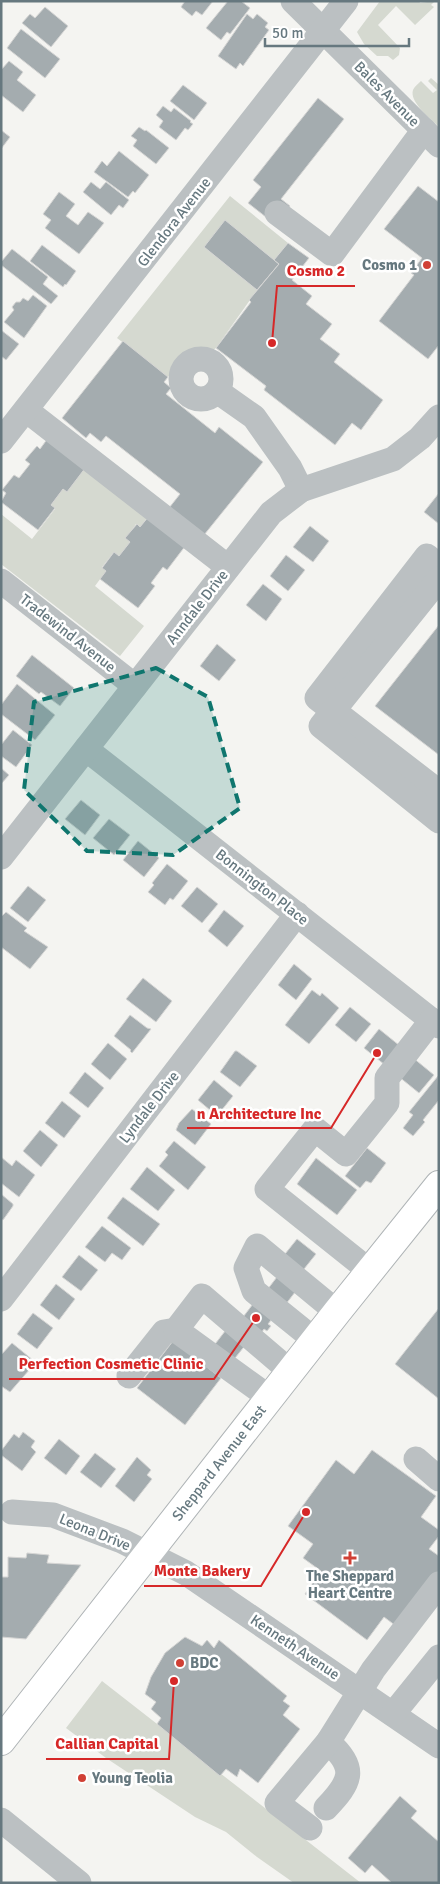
<svg xmlns="http://www.w3.org/2000/svg" width="440" height="1884" font-family="Signika,sans-serif">
<rect width="100%" height="100%" fill="#f4f4f1"/>
<g fill="#d5d9d0">
<polygon points="380,1 419,1 420,3 435,1 431,5 434,7 415,25 396,6 378,25 400,48 399,55 393,60 388,56 377,56 364,44 357,32"/>
<path d="M 431,78 L 439,85 L 439,127 C 431,119 409,102 413,90 C 414,87 418,84 421,81 L 433,93 L 437,90 L 428,81 Z"/>
<path d="M 230,196 L 288,243 L 274,260 L 225,221 L 204,247 L 257,290 L 216,348 L 212,351 C 190,342 179,362 168,377 L 117,338 Z"/>
<polygon points="86,467 150,514 140,527 136,524 126,538 130,542 119,556 113,553 102,567 106,571 95,586 144,626 120,656 1,564 1,514 32,539 55,509 51,505 63,489 67,492"/>
<polygon points="102,1681 361,1883 294,1883 257,1857 226,1832 195,1817 106,1758 66,1728"/>
</g>
<g fill="#a4acaf" stroke="#d5d5d4">
<polygon points="213,1 202,15 196,11 192,16 181,7 185,1"/>
<polygon points="228,1 241,1 250,8 230,34 227,32 221,40 206,28"/>
<polygon points="45,7 68,26 51,47 22,23 30,14 35,18"/>
<polygon points="247,14 253,19 257,14 268,23 265,27 269,30 243,66 240,63 236,69 218,56"/>
<polygon points="21,29 60,59 45,78 7,48"/>
<polygon points="9,61 23,72 17,80 36,95 23,112 1,95 1,70"/>
<polygon points="183,85 207,103 194,120 170,101"/>
<polygon points="318,98 344,119 281,199 290,206 287,210 271,221 248,203 261,187 253,180"/>
<polygon points="163,106 171,112 174,108 191,121 190,122 193,124 188,130 185,128 176,140 159,127 163,121 156,115"/>
<polygon points="139,127 145,131 146,130 169,148 156,164 133,146 137,140 131,136"/>
<polygon points="1,130 10,137 1,149"/>
<polygon points="119,151 149,175 135,193 133,191 128,197 94,172 102,161 107,166"/>
<polygon points="91,182 100,189 106,182 129,200 123,208 119,205 111,215 83,192"/>
<polygon points="418,186 439,202 439,345 428,359 379,321 414,275 411,273 422,258 384,229"/>
<polygon points="59,192 75,204 66,216 78,225 88,212 104,223 79,254 45,228 51,220 43,214"/>
<polygon points="225,220 279,264 257,290 204,247"/>
<polygon points="288,243 309,258 292,280 312,296 306,304 332,324 320,339 340,354 334,362 383,400 361,430 352,423 335,445 264,390 266,386 216,348 251,302 249,300 279,264 274,260"/>
<polygon points="42,245 76,271 66,285 65,284 63,287 30,261"/>
<polygon points="12,249 48,277 43,284 58,296 51,304 1,265 1,262"/>
<polygon points="33,295 47,306 24,338 4,322 14,310 12,307 16,302 20,302 23,298 28,301"/>
<polygon points="1,330 19,344 6,360 1,356"/>
<polygon points="123,341 168,377 164,382 171,388 166,394 215,433 219,427 263,462 204,535 169,508 180,494 106,436 101,442 90,433 86,438 62,418"/>
<polygon points="48,438 86,467 67,492 63,489 51,505 55,508 38,530 1,502 6,493 2,490 14,475 19,478 30,464 25,460 37,446 40,449"/>
<polygon points="439,493 439,524 424,512"/>
<polygon points="149,516 186,545 167,570 163,567 151,583 155,586 138,608 100,579 106,571 102,568 114,552 119,556 130,542 125,538 137,524 140,527"/>
<polygon points="310,526 329,541 313,562 293,547"/>
<polygon points="286,555 305,570 288,591 270,576"/>
<polygon points="263,584 282,599 266,621 246,605"/>
<polygon points="439,625 439,755 375,706"/>
<polygon points="217,644 236,660 219,681 200,666"/>
<polygon points="32,655 74,688 60,706 41,692 39,694 16,676"/>
<polygon points="17,684 55,715 35,740 1,714 1,705"/>
<polygon points="13,730 32,745 16,767 1,756 1,745"/>
<polygon points="1,768 9,775 1,784"/>
<polygon points="81,800 100,815 85,835 65,819"/>
<polygon points="109,819 130,835 114,855 93,838"/>
<polygon points="138,841 159,858 144,877 123,860"/>
<polygon points="167,864 188,881 173,900 170,898 165,905 148,892 154,885 152,883"/>
<polygon points="28,886 46,900 28,922 10,908"/>
<polygon points="197,887 218,904 202,923 181,906"/>
<polygon points="224,910 244,926 227,947 208,931"/>
<polygon points="6,912 27,928 24,931 48,947 30,969 1,947 1,917"/>
<polygon points="294,964 312,979 296,1000 278,985"/>
<polygon points="143,978 172,1001 156,1022 126,999"/>
<polygon points="312,990 320,996 322,993 339,1008 309,1044 285,1025"/>
<polygon points="350,1007 371,1024 356,1042 335,1025"/>
<polygon points="130,1015 147,1028 151,1029 132,1053 130,1051 131,1050 114,1036"/>
<polygon points="379,1029 400,1046 385,1065 364,1048"/>
<polygon points="108,1043 127,1059 110,1080 91,1064"/>
<polygon points="235,1051 237,1051 257,1066 240,1087 220,1072"/>
<polygon points="412,1057 434,1075 419,1093 398,1076"/>
<polygon points="85,1072 104,1088 88,1108 69,1093"/>
<polygon points="438,1076 439,1100 423,1120 425,1122 413,1136 403,1128 413,1115 409,1112"/>
<polygon points="214,1080 233,1096 217,1116 198,1100"/>
<polygon points="62,1101 81,1116 64,1138 45,1123"/>
<polygon points="192,1109 211,1124 195,1145 176,1130 179,1123"/>
<polygon points="40,1130 58,1145 41,1167 23,1151"/>
<polygon points="174,1141 206,1167 188,1190 159,1166 168,1155 165,1152"/>
<polygon points="367,1148 386,1163 371,1183 366,1181 360,1188 345,1176"/>
<polygon points="1,1157 12,1166 16,1160 35,1175 19,1197 1,1183"/>
<polygon points="316,1158 357,1190 337,1215 297,1184"/>
<polygon points="147,1167 175,1190 158,1211 130,1189"/>
<polygon points="1,1194 13,1204 13,1206 3,1220 1,1219"/>
<polygon points="123,1197 160,1224 143,1246 107,1218"/>
<polygon points="102,1226 131,1248 122,1260 112,1253 105,1262 85,1247"/>
<polygon points="297,1239 316,1254 300,1274 281,1259"/>
<polygon points="79,1255 98,1270 81,1291 62,1277"/>
<polygon points="280,1273 299,1287 282,1309 264,1294"/>
<polygon points="56,1284 75,1299 59,1320 40,1305"/>
<polygon points="256,1300 275,1315 268,1324 271,1326 267,1331 264,1329 259,1336 240,1321"/>
<polygon points="439,1308 439,1399 395,1364"/>
<polygon points="33,1313 53,1328 37,1349 17,1334"/>
<polygon points="229,1326 247,1343 231,1363 212,1348"/>
<polygon points="173,1341 221,1378 185,1425 137,1388"/>
<polygon points="12,1343 34,1361 28,1368 30,1369 10,1392 1,1386 1,1355"/>
<polygon points="23,1432 35,1441 31,1447 36,1452 22,1471 1,1455 1,1451 14,1434 19,1438"/>
<polygon points="59,1439 80,1456 66,1475 44,1458"/>
<polygon points="372,1450 436,1496 421,1517 439,1530 439,1536 429,1549 439,1556 439,1575 400,1629 384,1617 367,1640 305,1594 321,1571 303,1558 313,1544 288,1526 336,1460 354,1474"/>
<polygon points="95,1453 116,1469 101,1488 80,1472"/>
<polygon points="137,1457 151,1470 147,1475 152,1479 134,1502 115,1486"/>
<polygon points="27,1553 49,1555 47,1563 81,1565 26,1639 1,1637 1,1577 8,1577 8,1557 26,1558"/>
<polygon points="185,1637 202,1646 207,1640 214,1648 219,1640 287,1696 283,1701 290,1706 283,1715 300,1729 258,1783 240,1769 237,1777 226,1769 220,1776 157,1724 161,1718 151,1709 156,1702 145,1694 151,1677 165,1653"/>
<polygon points="400,1796 417,1811 411,1818 439,1842 439,1883 392,1883 372,1865 365,1873 348,1858"/>
</g>
<g fill="none" stroke-linecap="round" stroke-linejoin="round">
<g stroke="#afb4b6" stroke-width="30">
<polyline id="major" points="1,1741 337,1312 439,1185"/>
</g>
<g stroke="#bbc0c2" stroke-width="25">
<polyline points="293,1 439,145"/>
<polyline points="277,213 332,254 424,130"/>
<circle cx="201" cy="379" r="20"/>
<polyline points="217,391 254,417 290,468 301,490"/>
<polyline points="26,410 228,567"/>
<polyline points="1,441 346,1"/>
<polyline points="439,566 427,556 317,698 439,792"/>
<polyline points="439,579 321,726 439,821"/>
<polyline points="1,581 135,686"/>
<polyline points="86,749 439,1026"/>
<polyline points="1,857 271,513 301,490 393,459 420,438 439,417"/>
<polyline points="371,1272 267,1189 315,1129 346,1154 387,1103 387,1078 432,1020"/>
<polyline points="1,1299 297,914"/>
<polyline points="316,1341 254,1291 246,1268 257,1246 337,1312"/>
<polyline points="129,1376 164,1332 176,1330"/>
<polyline points="270,1398 176,1330 202,1296 291,1372"/>
<polyline points="416,1459 439,1479"/>
<polyline points="12,1512 53,1515 122,1541 186,1573 439,1746"/>
<polyline points="393,1714 439,1657"/>
<path d="M 326,1808 C 351,1782 358,1768 328,1742"/>
<polyline points="1,1820 79,1883"/>
<polyline points="310,1828 277,1803 328,1742 373,1670 439,1584"/>
</g>
<use href="#major" stroke="#fff" stroke-width="28"/>
</g>
<path fill="#0f766e" fill-opacity="0.2" stroke="#0f766e" stroke-width="4" stroke-dasharray="10 6" stroke-linejoin="round" d="M 156,668 L 208,697 L 240,808 L 173,855 L 87,851 L 24,790 L 34,702 Z"/>
<g fill="#d04035" stroke="#fff" stroke-width="2">
<circle cx="427" cy="265" r="5"/>
<path d="M347.5 1550.5h5v5h5v5h-5v5h-5v-5h-5v-5h5z"/>
<circle cx="180" cy="1663" r="5"/>
<circle cx="82" cy="1778" r="5"/>
</g>
<g text-anchor="middle" stroke-width="5" stroke-linejoin="round" paint-order="stroke">
<g font-size="15" fill="#66787f" stroke="#fff">
<text transform="translate(387 94) rotate(45)" y="5">Bales Avenue</text>
<text transform="translate(174 222) rotate(-52)" y="5">Glendora Avenue</text>
<text transform="translate(197 607) rotate(-52)" y="5">Anndale Drive</text>
<text transform="translate(68 633) rotate(38)" y="5">Tradewind Avenue</text>
<text transform="translate(262 887) rotate(38)" y="5">Bonnington Place</text>
<text transform="translate(149 1107) rotate(-52)" y="5">Lyndale Drive</text>
<text transform="translate(219 1463) rotate(-52)" y="5">Sheppard Avenue East</text>
<text transform="translate(95 1532) rotate(22)" y="5">Leona Drive</text>
<text transform="translate(295 1647) rotate(34)" y="5">Kenneth Avenue</text>
</g>
<g font-size="15" font-weight="bold" fill="#66787f" stroke="#fff" text-anchor="start">
<text x="417" y="270" text-anchor="end">Cosmo 1</text>
<text x="350" y="1581" text-anchor="middle">The Sheppard<tspan x="350" dy="17">Heart Centre</tspan></text>
<text x="190" y="1668">BDC</text>
<text x="92" y="1783">Young Teolia</text>
</g>
</g>
<path fill="none" stroke="#d62828" stroke-width="2" d="M272 343L277 286H355M377 1053L331 1128H187M256 1318L214 1379H9M306 1512L261 1586H144M174 1681L169 1759H46"/>
<g fill="#d62828" stroke="#fff" stroke-width="2">
<circle cx="272" cy="343" r="5"/>
<circle cx="377" cy="1053" r="5"/>
<circle cx="256" cy="1318" r="5"/>
<circle cx="306" cy="1512" r="5"/>
<circle cx="174" cy="1681" r="5"/>
</g>
<g font-size="16" text-anchor="middle" font-weight="bold" fill="#d62828" stroke="#fff" stroke-width="5" stroke-linejoin="round" paint-order="stroke">
<text x="316" y="276">Cosmo 2</text>
<text x="259" y="1119">n Architecture Inc</text>
<text x="111" y="1369">Perfection Cosmetic Clinic</text>
<text x="202" y="1576">Monte Bakery</text>
<text x="107" y="1749">Callian Capital</text>
</g>
<rect width="440" height="1884" fill="none" stroke="#66787f" stroke-width="5"/>
<path d="M265 38v8h144v-8" fill="none" stroke="#66787f" stroke-width="2.5"/>
<text x="272" y="38" font-size="15" fill="#66787f" stroke="#ffffff" stroke-width="4" paint-order="stroke">50 m</text>
</svg>
